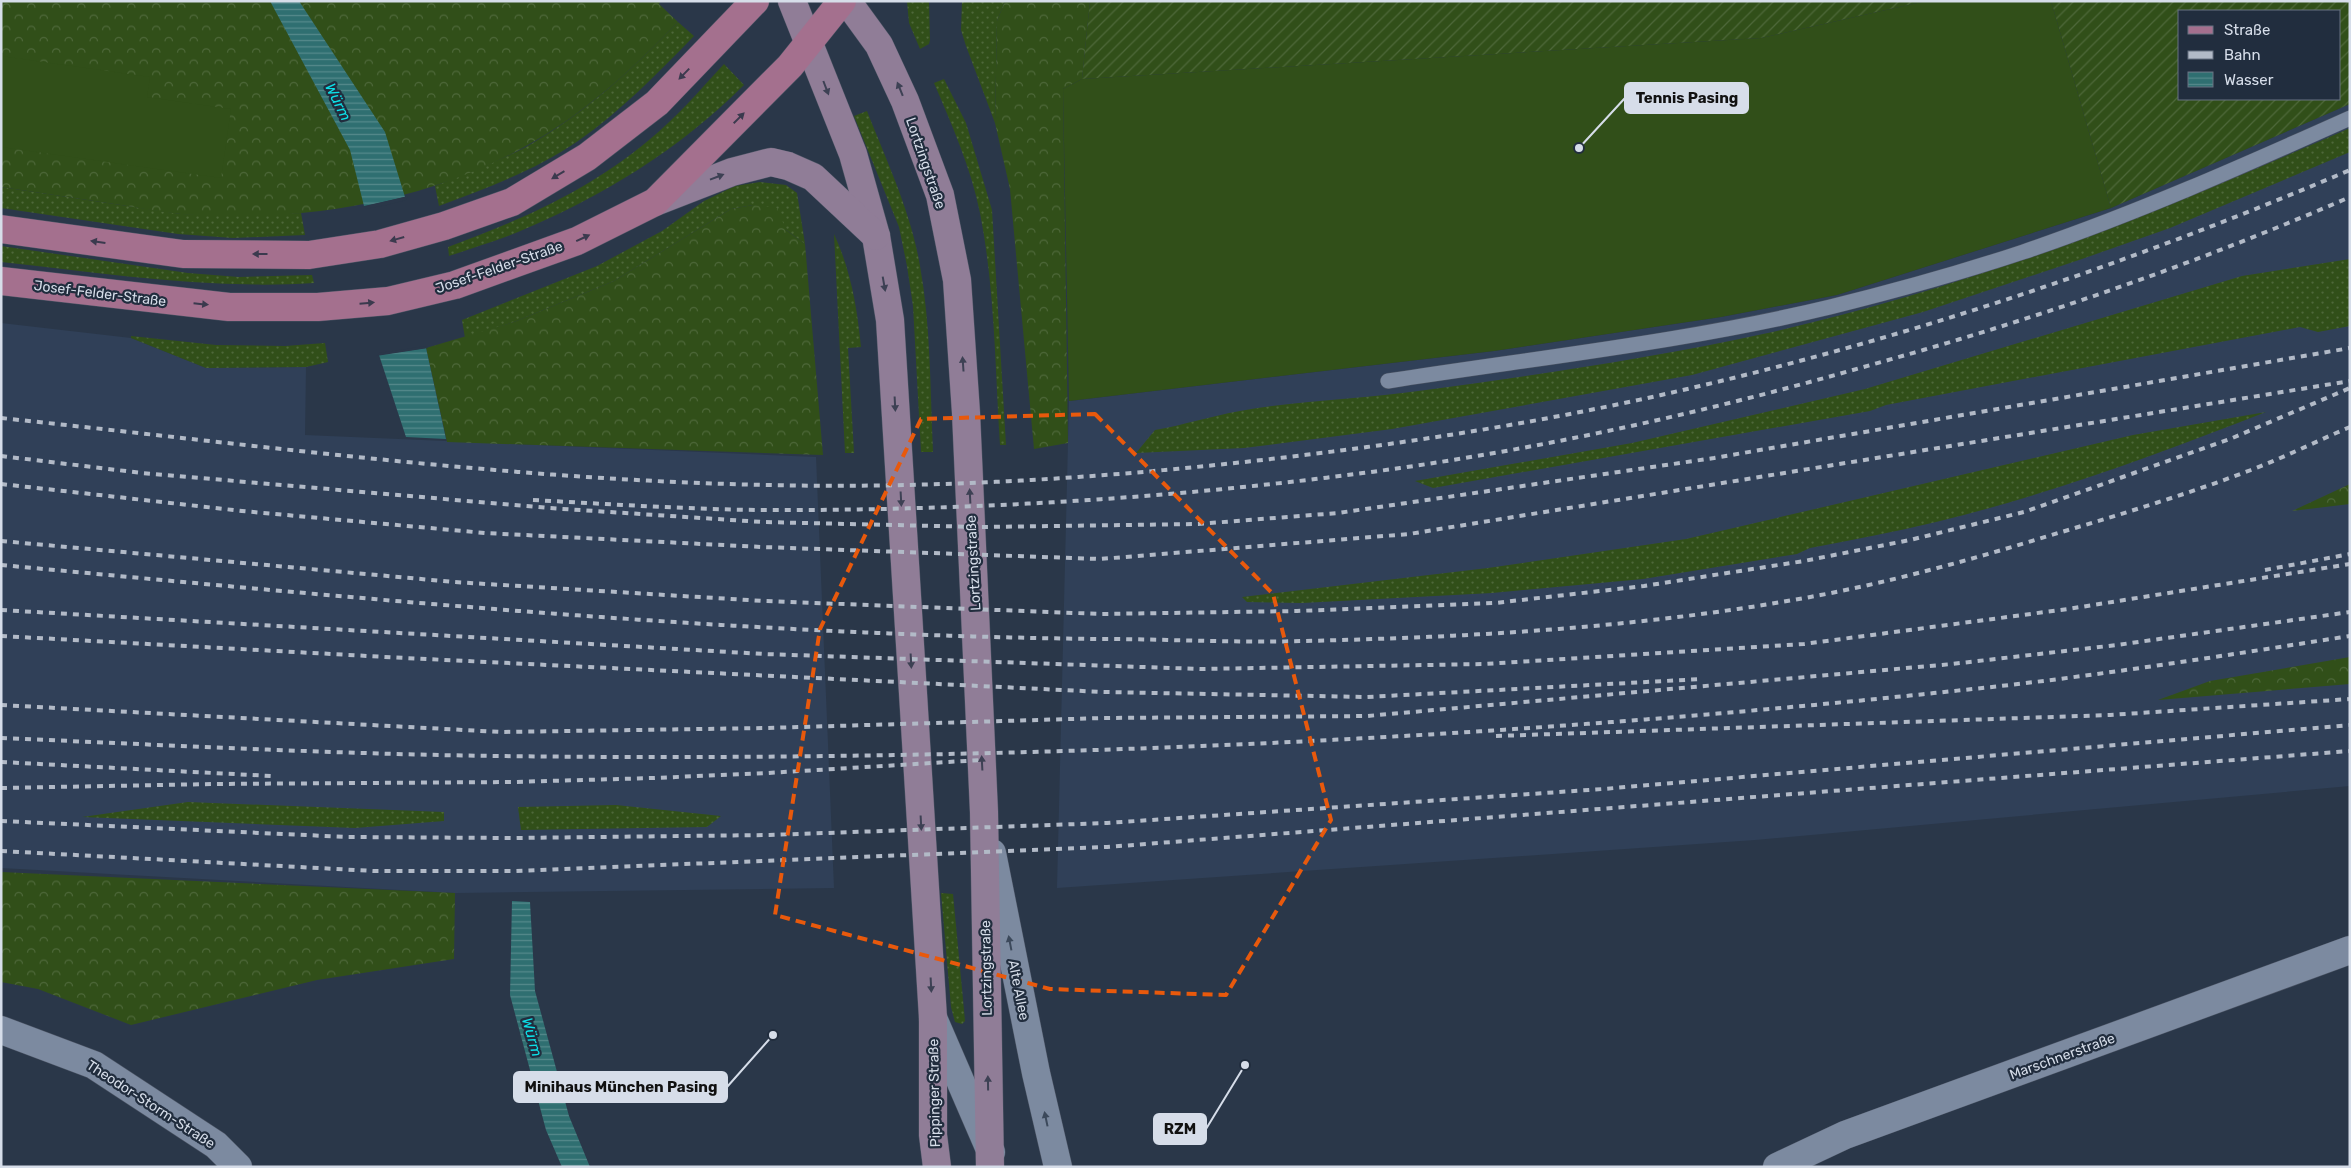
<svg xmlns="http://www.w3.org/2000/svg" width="2351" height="1168" font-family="Rubik,sans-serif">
<defs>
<pattern id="grass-dots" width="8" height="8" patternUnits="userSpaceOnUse" patternTransform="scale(1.25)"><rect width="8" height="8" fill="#314f19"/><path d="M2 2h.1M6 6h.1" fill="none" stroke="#4e683a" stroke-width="1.8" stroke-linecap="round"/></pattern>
<pattern id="forest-crowns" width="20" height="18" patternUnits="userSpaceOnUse" patternTransform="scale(1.25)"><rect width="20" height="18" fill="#314f19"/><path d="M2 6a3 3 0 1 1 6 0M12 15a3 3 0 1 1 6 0" fill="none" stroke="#4e683a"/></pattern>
<pattern id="garden-furrows" width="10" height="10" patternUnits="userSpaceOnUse" patternTransform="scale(1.25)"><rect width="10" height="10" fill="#314f19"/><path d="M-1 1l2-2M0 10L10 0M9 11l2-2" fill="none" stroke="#4e683a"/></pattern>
<pattern id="water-rules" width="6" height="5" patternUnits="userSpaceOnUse" patternTransform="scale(1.25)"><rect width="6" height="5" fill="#2f6f71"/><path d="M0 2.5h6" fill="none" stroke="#568a8c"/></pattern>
</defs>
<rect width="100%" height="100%" fill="#2a3749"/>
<g fill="#304058">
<polygon points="2350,104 2350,786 1755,840 1057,888 1069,401 1494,351 1721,317 1837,295 2111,208"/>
<polygon points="1,323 131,338 206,368 306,367 305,435 816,457 834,888 455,893 1,868"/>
</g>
<g fill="url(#grass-dots)">
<polygon points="907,1 929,1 930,40 929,44 920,49 909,23"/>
<polygon points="962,1 1005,1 997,21 995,123 966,46 961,30"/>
<path d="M 678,22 L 694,36 C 658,73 621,111 578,141 C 536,170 487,188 439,206 L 435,186 C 465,174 497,162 526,147 C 583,115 633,69 678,22 Z"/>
<path d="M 724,64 L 744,85 C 680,149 602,197 518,232 C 496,241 472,248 449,256 L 448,247 C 521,220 588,191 649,140 C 677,117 700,90 724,64 Z"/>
<path d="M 944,79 L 966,123 L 992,210 L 1006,445 L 1000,445 C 995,367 995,289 980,213 C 971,168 952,125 934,83 Z"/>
<path d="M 867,111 C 887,162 911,212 920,266 C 931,327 930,390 933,452 L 921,452 L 913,306 L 907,266 L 899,227 L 854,116 Z"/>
<path d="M 2350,128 L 2350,152 L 2170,228 L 2082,259 L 1923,312 L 1692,375 L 1392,429 L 1244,448 L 1136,453 L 1155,430 C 1184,425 1211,416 1240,411 C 1301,400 1364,399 1426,390 C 1538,375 1652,358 1763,334 C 1968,289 2159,212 2350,128 Z"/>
<polygon points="760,182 786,185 797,193 805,244 753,205 731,209 614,281 514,322 465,338 462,320 597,266 662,231 704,201 735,186"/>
<polygon points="1,187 181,214 236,215 301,213 305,235 233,238 178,234 1,208"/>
<path d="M 834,234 C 851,271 857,307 861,347 L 848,348 L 854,453 L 845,453 Z"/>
<path d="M 1,246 L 188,273 L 239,277 L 312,275 L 314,283 C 209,290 105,273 1,262 Z"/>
<polygon points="2350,259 2350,326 2318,332 2300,327 1886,405 1870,411 1433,488 1415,481 1632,443 1865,389 2242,276"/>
<polygon points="131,336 216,345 285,346 325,343 328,362 306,367 206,368 131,338"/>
<path d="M 2266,412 C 2158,454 2048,495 1936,522 C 1894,532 1852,540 1810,548 L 1797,554 L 1643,579 L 1492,593 L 1302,603 L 1247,602 L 1242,597 L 1488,568 L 1686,539 L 2133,435 Z"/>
<polygon points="188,802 444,812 444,821 355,828 82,817"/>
<polygon points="616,805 721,816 707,827 521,830 518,807"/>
<polygon points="941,893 953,894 964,1010 965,1021 962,1024 955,1022 951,1007"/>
</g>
<g fill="url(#forest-crowns)">
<path d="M 1,1 L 661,1 L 659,4 L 678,22 C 633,69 583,115 526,146 C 423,204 297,223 181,214 C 161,212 141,208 121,205 C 81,199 41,193 1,187 Z"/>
<polygon points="1005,1 1090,1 1082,79 1063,89 1068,443 1034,449 1010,189 995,123 997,21"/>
<polygon points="753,205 777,208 786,230 805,244 823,455 447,442 426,348 514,322 614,281 731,209"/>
<polygon points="2350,484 2350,504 2292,511"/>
<polygon points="2350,657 2350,684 2158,700 2210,681"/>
<polygon points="1,872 455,893 454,959 317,980 131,1025 38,989 1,982"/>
</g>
<g fill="url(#garden-furrows)" fill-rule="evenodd">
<polygon points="1090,1 1926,1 1761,38 1082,79"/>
<path d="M 2051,1 L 2350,1 L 2350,104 L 2111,208 ZM 2180,11 L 2340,11 L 2340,99 L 2180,99 Z"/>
</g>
<g fill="#314f19">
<polygon points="1926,1 2051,1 2111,208 1837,295 1721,317 1494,351 1069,401 1063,89 1082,79 1761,38"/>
<polygon points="1,56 150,77 147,97 231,109 221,178 1,147"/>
</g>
<g fill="url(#water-rules)">
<polygon points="270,1 299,1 385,132 405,197 364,206 350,150"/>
<polygon points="426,348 446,439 406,437 379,355"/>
<polygon points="512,901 530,902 535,991 569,1116 590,1167 562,1167 546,1130 510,995"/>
</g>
<g fill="#2a3749">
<polygon points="408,196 406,200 387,205 365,209 362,207"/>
<polygon points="426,346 428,348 376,356 379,353"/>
</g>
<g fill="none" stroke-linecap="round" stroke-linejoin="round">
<g stroke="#4a5363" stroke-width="16">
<path id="service" d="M 1388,381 C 1535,358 1685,342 1830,307 C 1895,291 1960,273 2023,252 C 2135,214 2243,166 2350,118"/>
</g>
<g stroke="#4a5363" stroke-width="29">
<g id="minor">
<polyline points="1,1030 94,1065 216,1145 238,1167"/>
<polyline points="1777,1167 1845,1135 2350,950"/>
</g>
</g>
<g stroke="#4a5363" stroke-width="29">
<g id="tertiary">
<polyline points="992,853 1036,1073 1058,1167"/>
<polyline points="933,1018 991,1152"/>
</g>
</g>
<g stroke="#4a5363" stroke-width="29">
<g id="secondary">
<polyline points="792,1 853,154 876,236 890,320 933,1018 933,1135 937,1167"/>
<polyline points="847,1 879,45 905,101 940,195 957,280 966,413 984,812 990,1167"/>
<polyline points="655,202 732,172 771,162 788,166 813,177 876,236"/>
</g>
</g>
<g stroke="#4a5363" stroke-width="29">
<g id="primary">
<polyline points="1,229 183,254 309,255 380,244 444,226 512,202 587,157 657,103 755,1"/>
<polyline points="1,281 229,307 318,307 388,301 455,285 577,241 655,202 790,66 842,1"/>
</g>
</g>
<use href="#service" stroke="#7c8aa0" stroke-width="15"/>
<use href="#minor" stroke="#7c8aa0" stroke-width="28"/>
<use href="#tertiary" stroke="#7c8aa0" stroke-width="28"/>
<use href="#secondary" stroke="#907d97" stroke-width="28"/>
<use href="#primary" stroke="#a4708e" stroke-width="28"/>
<g stroke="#b2bac7" stroke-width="4" stroke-dasharray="6 6" stroke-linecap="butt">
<path d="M 1,418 C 257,445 511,480 768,485 C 901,488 1033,482 1165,470 C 1345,453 1524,428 1700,386 C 1924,333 2138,260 2350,170"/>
<polyline points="1,456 142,473 549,508 762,522 980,527 1198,524 1338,513 1714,458 2350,348"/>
<polyline points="1,484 242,511 485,533 762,547 1100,559 1409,534 2350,381"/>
<path d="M 533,500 C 608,504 683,509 757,510 C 972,511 1187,498 1400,468 C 1561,445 1718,409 1874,364 C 2036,319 2195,264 2350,197"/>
<polyline points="1,541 454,582 764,601 1101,614 1297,611 1495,603 1644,586 1804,561 1910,540 2024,512 2230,439 2350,388"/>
<path d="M 1,565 C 366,599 732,635 1099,639 C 1167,639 1235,643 1303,641 C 1478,637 1654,627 1826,594 C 1897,580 1966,561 2035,540 C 2108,518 2180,497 2251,470 C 2285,457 2317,441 2350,427"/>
<polyline points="2265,570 2350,554"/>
<polyline points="1,610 764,654 1201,669 1484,664 1804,644 2068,609 2350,564"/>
<polyline points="1,636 405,658 1103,692 1367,697 1702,679"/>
<polyline points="1,705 501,732 767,728 1104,718 1367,716 1952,664 2117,645 2350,612"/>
<polyline points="1496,736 2110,715 2350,699"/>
<path d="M 1,738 C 167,745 332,754 498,756 C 987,762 1477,742 1963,690 C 2092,677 2221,656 2350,636"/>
<polyline points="1,762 271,776"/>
<polyline points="1,788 214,784 513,782 653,778 768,773 981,760"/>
<polyline points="1,821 348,837 512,838 769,835 1107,823 1603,789 2350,725"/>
<polyline points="1,851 374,871 514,871 1107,847 2350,751"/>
</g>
</g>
<defs><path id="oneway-solid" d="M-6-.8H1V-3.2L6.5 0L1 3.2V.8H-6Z" transform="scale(1.25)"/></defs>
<g fill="#3b3a4e">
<use href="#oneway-solid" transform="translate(684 74) rotate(134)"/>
<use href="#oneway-solid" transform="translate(739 118) rotate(-45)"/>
<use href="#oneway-solid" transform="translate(558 175) rotate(149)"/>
<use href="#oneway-solid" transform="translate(583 238) rotate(-25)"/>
<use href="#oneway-solid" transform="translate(397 239) rotate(164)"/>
<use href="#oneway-solid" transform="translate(98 242) rotate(-172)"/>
<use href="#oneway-solid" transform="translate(260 254) rotate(-180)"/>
<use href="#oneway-solid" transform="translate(367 303) rotate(-5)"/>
<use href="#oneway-solid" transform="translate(201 304) rotate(6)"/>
</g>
<g fill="#3d4154">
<use href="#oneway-solid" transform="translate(826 88) rotate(69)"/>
<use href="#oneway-solid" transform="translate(900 89) rotate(-112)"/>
<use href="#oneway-solid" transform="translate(717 177) rotate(-21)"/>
<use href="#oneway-solid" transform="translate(884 284) rotate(80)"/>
<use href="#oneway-solid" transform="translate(963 364) rotate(-94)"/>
<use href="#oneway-solid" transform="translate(895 404) rotate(87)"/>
<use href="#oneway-solid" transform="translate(970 496) rotate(-93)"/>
<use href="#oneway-solid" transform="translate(901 499) rotate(87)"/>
<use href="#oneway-solid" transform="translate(911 661) rotate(87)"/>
<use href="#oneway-solid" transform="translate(982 763) rotate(-93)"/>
<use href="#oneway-solid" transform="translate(921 823) rotate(87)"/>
<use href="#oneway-solid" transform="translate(931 985) rotate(87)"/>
<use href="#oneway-solid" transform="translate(988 1083) rotate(-91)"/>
</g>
<g fill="#3c495b">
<use href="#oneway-solid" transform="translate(1010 943) rotate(-101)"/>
<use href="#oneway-solid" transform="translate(1046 1119) rotate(-102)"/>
</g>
<path fill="none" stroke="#e8590c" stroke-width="4" stroke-dasharray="10 6" stroke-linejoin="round" d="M 1095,414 L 1273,594 L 1331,820 L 1226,995 L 1050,989 L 775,915 L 820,629 L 921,419 Z"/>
<g text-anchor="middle" stroke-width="4.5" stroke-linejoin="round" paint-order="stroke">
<g font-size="14" fill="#d6dde9" stroke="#212d3e">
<text transform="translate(926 163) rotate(71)" y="5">Lortzingstraße</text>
<text transform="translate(499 267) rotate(-19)" y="5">Josef-Felder-Straße</text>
<text transform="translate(100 293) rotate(7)" y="5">Josef-Felder-Straße</text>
<text transform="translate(973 563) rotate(-93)" y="5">Lortzingstraße</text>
<text transform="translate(986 968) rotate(-91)" y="5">Lortzingstraße</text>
<text transform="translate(1019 990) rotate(79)" y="5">Alte Allee</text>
<text transform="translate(2062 1056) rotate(-20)" y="5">Marschnerstraße</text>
<text transform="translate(934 1093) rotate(-91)" y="5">Pippinger Straße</text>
<text transform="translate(151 1104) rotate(33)" y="5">Theodor-Storm-Straße</text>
</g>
<g font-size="15" font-style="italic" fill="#0ddfe6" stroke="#212d3e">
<text transform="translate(338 102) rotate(64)" y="5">Würm</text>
<text transform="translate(532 1037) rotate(74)" y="5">Würm</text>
</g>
</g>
<path fill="none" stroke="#d6dde9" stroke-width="2" d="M1579 148L1625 98M773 1035L727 1087M1245 1065L1206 1129"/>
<g fill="#d6dde9" stroke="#212d3e" stroke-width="2">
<circle cx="1579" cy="148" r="5"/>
<circle cx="773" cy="1035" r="5"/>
<circle cx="1245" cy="1065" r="5"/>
</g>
<g fill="#d6dde9" stroke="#d6dde9" stroke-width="2">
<rect x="1625" y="83" width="123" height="30" rx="5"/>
<rect x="514" y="1072" width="213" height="30" rx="5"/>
<rect x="1154" y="1114" width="52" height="30" rx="5"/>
</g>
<g font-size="15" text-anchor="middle" font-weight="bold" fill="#111">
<text x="1687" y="103">Tennis Pasing</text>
<text x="621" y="1092">Minihaus München Pasing</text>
<text x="1180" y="1134">RZM</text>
</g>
<rect width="2351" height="1168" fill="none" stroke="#d6dde9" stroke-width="5"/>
<rect x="2178" y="10" width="162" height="90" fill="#212d3e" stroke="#697382"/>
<rect x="2188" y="26" width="25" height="8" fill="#a4708e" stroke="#697382"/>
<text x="2224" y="35" font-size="15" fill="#d6dde9">Straße</text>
<rect x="2188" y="51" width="25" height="8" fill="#b2bac7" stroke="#697382"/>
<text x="2224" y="60" font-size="15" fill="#d6dde9">Bahn</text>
<rect x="2188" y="72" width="25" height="15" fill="url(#water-rules)" stroke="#697382"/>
<text x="2224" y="85" font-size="15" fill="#d6dde9">Wasser</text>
</svg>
